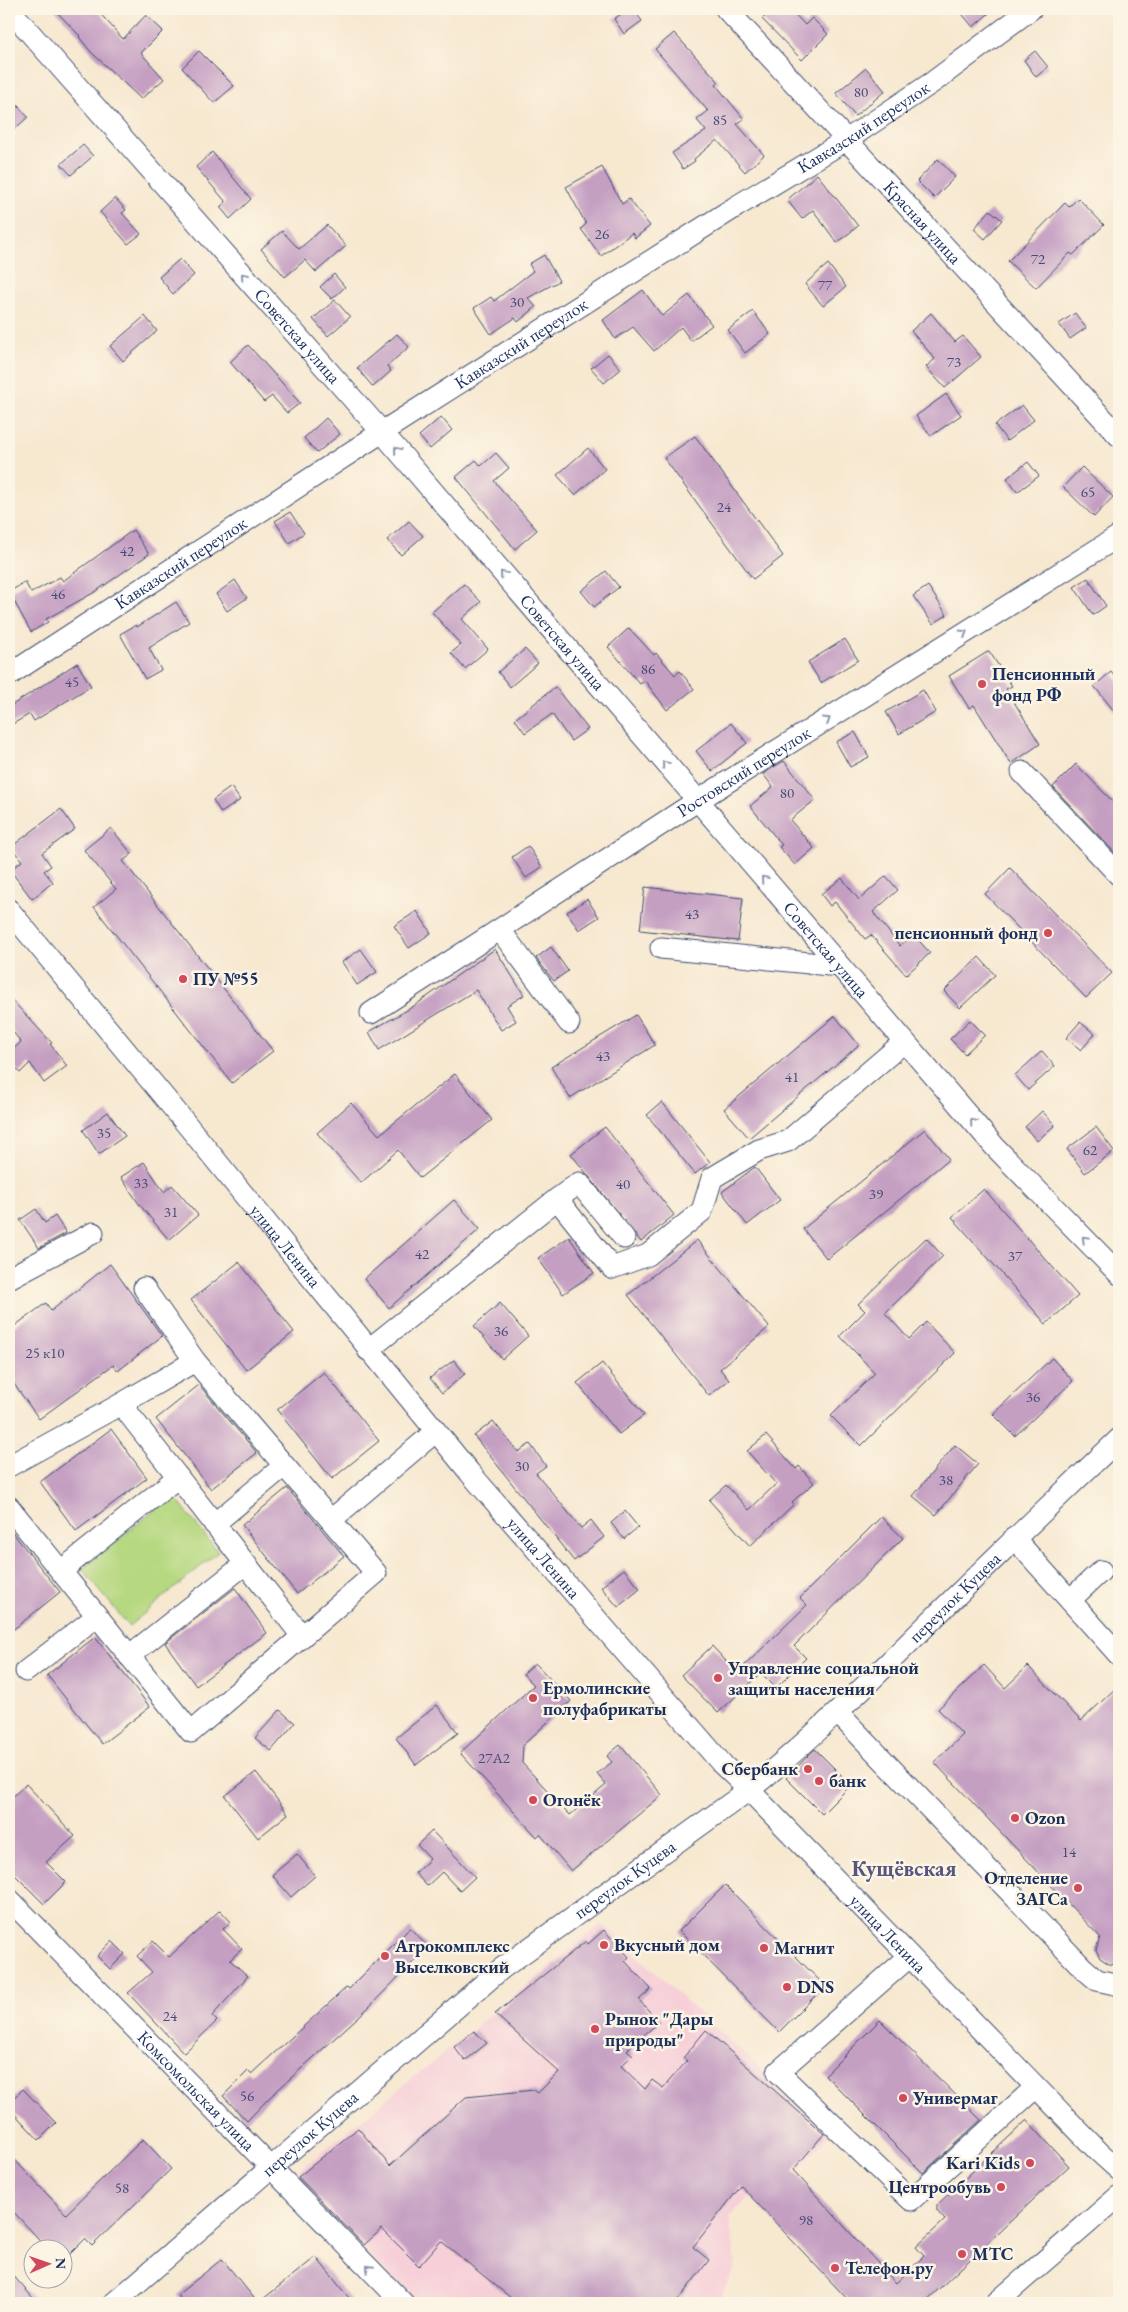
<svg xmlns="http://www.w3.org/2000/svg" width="1128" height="2312" font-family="'EB Garamond',serif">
<rect width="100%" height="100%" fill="#fcf5e5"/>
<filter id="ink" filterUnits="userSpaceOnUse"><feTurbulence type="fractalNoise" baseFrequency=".02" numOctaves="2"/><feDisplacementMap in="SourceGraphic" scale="10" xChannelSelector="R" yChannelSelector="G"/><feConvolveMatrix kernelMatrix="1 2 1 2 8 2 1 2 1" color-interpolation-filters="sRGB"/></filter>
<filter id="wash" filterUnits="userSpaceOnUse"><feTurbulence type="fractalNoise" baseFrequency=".0096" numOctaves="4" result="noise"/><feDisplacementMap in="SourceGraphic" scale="20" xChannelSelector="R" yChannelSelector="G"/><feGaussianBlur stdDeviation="1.12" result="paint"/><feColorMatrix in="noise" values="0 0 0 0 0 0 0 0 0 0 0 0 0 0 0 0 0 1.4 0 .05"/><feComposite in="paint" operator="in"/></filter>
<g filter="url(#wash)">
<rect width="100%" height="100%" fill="#f7e8d0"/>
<polygon fill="#f6cfd8" points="602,1924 831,2133 802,2165 788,2158 729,2217 736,2264 718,2303 416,2303 291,2177"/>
<polygon fill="#b6d880" stroke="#68846f" points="173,1495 218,1552 129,1626 82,1569"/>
<g id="blocks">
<g fill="#c49fc2">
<polygon points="54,9 96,9 123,39 146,15 163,31 141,53 164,79 141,99 91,52 79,37 80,36"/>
<polygon points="628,9 633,9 642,21 624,34 614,19"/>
<polygon points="773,9 790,9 805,25 812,18 828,34 802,60 762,19"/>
<polygon points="958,9 994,9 973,27"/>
<polygon points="674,33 719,82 716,85 744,119 737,124 764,155 745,172 717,140 694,159 695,161 683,169 672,153 706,131 697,120 708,111 655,49"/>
<polygon points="199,51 234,86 214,103 182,68"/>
<polygon points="1035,51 1048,67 1036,77 1024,60"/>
<polygon points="866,68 885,91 855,116 836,93"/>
<polygon points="9,96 28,117 9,134"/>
<polygon points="83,145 93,156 71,175 61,164"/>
<polygon points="212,152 251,199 230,219 220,207 226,202 196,167"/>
<polygon points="938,159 955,177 934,198 917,181"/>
<polygon points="602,167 622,204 629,199 650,226 635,238 632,233 601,256 581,229 586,224 566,187"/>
<polygon points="817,174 858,226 837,243 813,210 802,219 787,200"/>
<polygon points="115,198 126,210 122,213 141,234 128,244 100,212"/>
<polygon points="1078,198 1104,225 1073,255 1070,253 1036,288 1008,261 1065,203 1069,207"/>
<polygon points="990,210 1002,220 985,239 974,229"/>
<polygon points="327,225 346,246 316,272 305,260 285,277 261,249 282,231 299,249"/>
<polygon points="544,255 559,281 528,298 536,307 518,322 515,318 491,334 474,308 491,297 494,301 533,271 529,264"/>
<polygon points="180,259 194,275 173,294 159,277"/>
<polygon points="828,264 846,287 823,306 805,284"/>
<polygon points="334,274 345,287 332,299 320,287"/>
<polygon points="643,290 662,316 689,295 712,325 691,341 681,327 654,351 633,327 615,339 603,320"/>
<polygon points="335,300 350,317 328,336 313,319"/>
<polygon points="753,311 770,334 745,353 728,330"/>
<polygon points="931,313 955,342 963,336 981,357 945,388 926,367 935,359 911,331"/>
<polygon points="1075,313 1086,328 1070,339 1059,324"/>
<polygon points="145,316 157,331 123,361 110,346"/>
<polygon points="397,334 409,347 387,366 391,371 373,387 357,368"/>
<polygon points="248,345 300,403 287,413 272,396 264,402 230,362"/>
<polygon points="608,354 621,369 604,383 591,368"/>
<polygon points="946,394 961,415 931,436 916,416"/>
<polygon points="1022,405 1034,420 1007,441 995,425"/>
<polygon points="441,417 452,430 430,449 419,436"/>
<polygon points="326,418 340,434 317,453 304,438"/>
<polygon points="695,436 783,556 753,579 664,458"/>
<polygon points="588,448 605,469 575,495 557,475"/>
<polygon points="496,453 509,468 494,481 537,530 515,549 456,477 476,460 481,466"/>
<polygon points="1028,462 1039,476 1017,492 1007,478"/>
<polygon points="1082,467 1113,497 1094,517 1063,487"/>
<polygon points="290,512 304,533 289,543 275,521"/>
<polygon points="409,521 423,536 401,555 387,540"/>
<polygon points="133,530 149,554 95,592 46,619 48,622 31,632 9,592 25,582 31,593 60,577 63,581"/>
<polygon points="606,571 619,587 594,607 581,591"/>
<polygon points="1088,578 1106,606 1093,615 1074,587"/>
<polygon points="235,580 247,598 227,611 216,594"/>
<polygon points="464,584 481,602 462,619 488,649 465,669 451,653 461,645 432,612"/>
<polygon points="928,586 947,615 933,624 913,596"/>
<polygon points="176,602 189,622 149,648 161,670 145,679 120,634 136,625 137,627"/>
<polygon points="629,628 654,655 656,653 675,675 680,671 694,689 667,710 645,681 640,684 608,647"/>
<polygon points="845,639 858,660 821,683 808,662"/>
<polygon points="525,649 538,663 510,687 498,672"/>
<polygon points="989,651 1012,686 1006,689 1040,744 1011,764 974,705 969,708 949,676"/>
<polygon points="77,663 91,686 34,721 30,714 9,726 9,707"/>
<polygon points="1111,672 1119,681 1119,717 1094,686"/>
<polygon points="555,687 588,729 571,741 552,714 525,733 515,719"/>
<polygon points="923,690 936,712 899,734 886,712"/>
<polygon points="731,723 747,743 712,771 696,751"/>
<polygon points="855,732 869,757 850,767 836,742"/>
<polygon points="784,761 815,800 790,820 814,848 795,865 779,847 782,845 750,806 773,787 763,774"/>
<polygon points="1076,764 1119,808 1119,857 1053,787"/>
<polygon points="231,787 240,800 221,813 213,800"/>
<polygon points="61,809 75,829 42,853 51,866 44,871 53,882 32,899 10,870 22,861 11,847"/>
<polygon points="111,828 132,854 123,861 273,1051 232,1083 94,907 116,889 84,850"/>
<polygon points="528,846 542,867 526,878 512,857"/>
<polygon points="1010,868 1112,973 1086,998 985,894"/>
<polygon points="886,876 898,890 873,912 900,946 913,934 930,953 906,975 871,935 865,939 835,902 830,906 821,894 842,878 859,900"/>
<polygon points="645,887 743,898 738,941 640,930"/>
<polygon points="587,899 599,917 579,930 567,912"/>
<polygon points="417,911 431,933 409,948 394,926"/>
<polygon points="551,947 568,971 554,981 536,958"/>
<polygon points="361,949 377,972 357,985 342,962"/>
<polygon points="495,949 524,995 507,1006 516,1021 501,1030 476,990 379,1050 369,1032 414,1006"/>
<polygon points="979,957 995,975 960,1008 944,991"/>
<polygon points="9,997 52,1043 50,1044 67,1066 44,1083 30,1063 20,1073 9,1060 9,1053 21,1042 9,1027"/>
<polygon points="636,1015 655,1045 570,1098 551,1067"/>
<polygon points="835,1016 859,1045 749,1138 724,1109"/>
<polygon points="970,1020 985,1035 965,1054 950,1039"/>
<polygon points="1080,1022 1095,1034 1081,1050 1066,1038"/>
<polygon points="1042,1051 1055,1066 1028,1090 1015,1075"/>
<polygon points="455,1074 492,1120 420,1178 398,1150 361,1183 317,1133 351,1103 379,1135"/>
<polygon points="662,1102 710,1162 695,1174 647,1115"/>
<polygon points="1042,1111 1055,1125 1037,1141 1025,1127"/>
<polygon points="108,1112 125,1136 99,1154 83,1130"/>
<polygon points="605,1127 674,1215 641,1242 571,1154"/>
<polygon points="1096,1127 1114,1151 1085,1173 1067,1149"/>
<polygon points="925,1129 949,1159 827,1259 803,1229"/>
<polygon points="144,1162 164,1192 172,1185 198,1215 169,1240 139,1204 121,1177"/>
<polygon points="755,1167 780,1200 747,1225 722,1192"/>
<polygon points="984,1189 1078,1296 1046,1324 952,1217"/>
<polygon points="454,1200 480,1229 389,1308 364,1279"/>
<polygon points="36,1209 45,1223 55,1216 66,1233 39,1248 20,1220"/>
<polygon points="569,1237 594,1273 563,1294 538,1258"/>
<polygon points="926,1238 943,1256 885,1313 909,1339 926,1322 955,1353 861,1446 831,1416 875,1373 840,1336 865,1311 858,1304"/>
<polygon points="697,1240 769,1327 720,1369 729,1380 709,1396 628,1295"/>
<polygon points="239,1262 294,1332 246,1370 191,1300"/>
<polygon points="110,1264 162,1336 118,1371 113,1365 39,1419 9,1377 9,1330 46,1303 51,1311"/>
<polygon points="500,1303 528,1336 502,1359 474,1326"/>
<polygon points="1052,1358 1073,1381 1015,1436 993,1414"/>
<polygon points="454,1360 465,1374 442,1393 430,1378"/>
<polygon points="602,1363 644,1415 619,1434 577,1383"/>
<polygon points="324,1372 379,1441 332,1479 277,1410"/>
<polygon points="199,1385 257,1453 211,1489 156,1419"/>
<polygon points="493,1421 518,1452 530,1444 546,1466 536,1473 581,1528 591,1520 604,1537 574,1561 474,1436"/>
<polygon points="111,1429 147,1478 76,1531 40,1482"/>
<polygon points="766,1435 796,1469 799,1466 814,1483 792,1502 794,1504 750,1546 709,1500 726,1485 749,1510 776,1484 747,1451"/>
<polygon points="955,1445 978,1464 936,1515 913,1496"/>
<polygon points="287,1488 344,1556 297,1594 242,1525"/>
<polygon points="625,1511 638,1527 624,1539 611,1523"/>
<polygon points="881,1517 903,1538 794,1646 806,1658 776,1688 761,1673 718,1713 681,1675 712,1646 737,1673 807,1605 800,1598"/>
<polygon points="9,1528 60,1592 9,1633"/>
<polygon points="624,1569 640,1589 618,1607 601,1587"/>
<polygon points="235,1588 267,1633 196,1686 165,1643"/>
<polygon points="95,1637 150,1707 102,1744 47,1675"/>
<polygon points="535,1663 571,1701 523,1745 522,1763 570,1815 606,1785 597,1774 612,1762 607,1756 620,1745 662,1795 571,1871 540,1834 537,1837 460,1753 534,1685 523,1674"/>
<polygon points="984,1665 1005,1688 1028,1666 1081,1721 1119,1685 1119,1965 1109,1964 1100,1958 1096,1950 1100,1937 934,1762 963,1735 938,1709"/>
<polygon points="437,1705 458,1733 416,1765 396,1738"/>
<polygon points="280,1710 295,1723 271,1751 255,1738"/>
<polygon points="815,1749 851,1785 822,1814 786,1778"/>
<polygon points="256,1772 288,1814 258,1838 225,1796"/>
<polygon points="26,1784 75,1836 46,1862 66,1882 44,1904 9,1869 9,1800"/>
<polygon points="432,1831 475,1877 460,1891 442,1872 427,1886 415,1873 430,1859 417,1845"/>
<polygon points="297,1854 315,1876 291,1897 272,1875"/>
<polygon points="725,1885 825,1986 779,2032 679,1931"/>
<polygon points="220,1910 231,1922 223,1929 242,1949 230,1960 248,1976 212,2016 217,2021 184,2053 128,1993 152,1972 137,1956 153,1941 169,1957"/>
<polygon points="410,1928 428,1947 367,2009 271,2096 247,2121 223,2096 248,2071 251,2074 347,1987 349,1989"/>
<polygon points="604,1930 629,1957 625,1961 651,1989 639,2000 659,2022 627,2050 633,2055 621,2066 645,2089 652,2080 663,2088 687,2061 683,2058 706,2030 824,2134 793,2170 896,2283 924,2256 916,2247 945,2220 937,2211 937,2205 1027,2120 1069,2166 924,2303 851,2303 741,2186 693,2247 709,2260 676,2303 517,2303 441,2241 419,2266 382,2229 364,2245 298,2177 358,2128 390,2166 466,2097 534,2090 538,2093 559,2072 495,2014 586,1941 588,1944"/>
<polygon points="112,1941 125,1954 110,1969 97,1956"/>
<polygon points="880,2020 981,2120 923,2173 825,2075"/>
<polygon points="474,2031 487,2043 465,2061 454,2047"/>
<polygon points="23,2089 56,2123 39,2140 9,2108 9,2102"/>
<polygon points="143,2139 171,2169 92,2246 85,2239 62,2262 62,2250 49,2250 9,2207 9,2154 66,2214"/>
<polygon points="316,2257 353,2303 184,2303 177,2295 222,2259 258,2303"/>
<polygon points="9,2271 25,2289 38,2303 9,2303"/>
</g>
</g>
</g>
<g filter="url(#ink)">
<use href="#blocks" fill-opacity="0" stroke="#3c4b6f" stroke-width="1"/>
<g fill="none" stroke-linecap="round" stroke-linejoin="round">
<g stroke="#3c4b6f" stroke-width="23">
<g id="minor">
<path id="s1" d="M 9,9 L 382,432 L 995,1147 L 1119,1274"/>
<path id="s2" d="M 726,9 L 1119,436"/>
<path id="s3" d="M 9,675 L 382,432 L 737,206 L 848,139 L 933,82 L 1031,9"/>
<polyline points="1022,772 1119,875"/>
<path id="s4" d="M 9,910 L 179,1115 L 470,1473 L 723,1765 L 749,1790 L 1099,2152 L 1119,2170"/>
<polyline points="500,930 569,1023"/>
<polyline points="661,948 839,966"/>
<path id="s5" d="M 371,1013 L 697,801 L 1119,536"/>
<polyline points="557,1199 579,1183 624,1238"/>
<polyline points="9,1278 93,1233"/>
<polyline points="144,1288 195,1361"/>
<polyline points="368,1350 557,1199 612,1268 648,1255 702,1211 712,1178 759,1150 788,1141 904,1042"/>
<polyline points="121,1404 302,1636"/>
<polyline points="9,1466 121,1404 195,1361 376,1573 191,1732 9,1507"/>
<polyline points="331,1520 435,1432"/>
<polyline points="214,1524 284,1466"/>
<polyline points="1014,1538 1119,1655"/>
<polyline points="61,1571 178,1477"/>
<polyline points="1070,1600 1101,1571"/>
<polyline points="129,1656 245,1564"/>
<polyline points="26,1671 97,1616"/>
<polyline points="838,1713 1083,1968 1097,1980 1119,1985"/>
<path id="s6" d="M 9,1899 L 403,2303"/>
<polyline points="909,1957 778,2072 911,2200 1036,2087"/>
<path id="s7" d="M 114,2303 L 501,1969 L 749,1790 C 821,1732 885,1666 950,1602 C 1006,1547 1062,1493 1119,1439"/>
<polyline points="996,2303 1119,2196"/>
</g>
</g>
<use href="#minor" stroke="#fff" stroke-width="21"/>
</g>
<defs><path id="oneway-chevron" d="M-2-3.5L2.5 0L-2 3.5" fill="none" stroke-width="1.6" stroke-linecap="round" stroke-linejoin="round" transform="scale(1.25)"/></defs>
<g stroke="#8d97ae">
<use href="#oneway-chevron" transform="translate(244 276) rotate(-131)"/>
<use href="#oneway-chevron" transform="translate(397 450) rotate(-130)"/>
<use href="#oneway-chevron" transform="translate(503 574) rotate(-130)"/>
<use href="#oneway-chevron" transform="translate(964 633) rotate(-32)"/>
<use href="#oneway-chevron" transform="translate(827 720) rotate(-32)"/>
<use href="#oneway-chevron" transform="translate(665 764) rotate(-130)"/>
<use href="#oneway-chevron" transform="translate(764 879) rotate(-131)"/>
<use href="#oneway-chevron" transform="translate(973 1122) rotate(-131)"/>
<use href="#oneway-chevron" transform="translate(1085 1239) rotate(-135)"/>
<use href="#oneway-chevron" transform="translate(369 2268) rotate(-134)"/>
</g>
</g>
<g fill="#d1495b" stroke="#fcf5e5" stroke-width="2">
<circle cx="982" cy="684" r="5"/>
<circle cx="1048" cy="933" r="5"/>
<circle cx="183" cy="979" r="5"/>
<circle cx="718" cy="1678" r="5"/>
<circle cx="533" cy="1698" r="5"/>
<circle cx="808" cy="1769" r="5"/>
<circle cx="819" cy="1781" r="5"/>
<circle cx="533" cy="1800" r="5"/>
<circle cx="1015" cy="1818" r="5"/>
<circle cx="1078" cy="1888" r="5"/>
<circle cx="604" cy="1945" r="5"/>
<circle cx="764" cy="1948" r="5"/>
<circle cx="385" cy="1956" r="5"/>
<circle cx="787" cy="1987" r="5"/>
<circle cx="595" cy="2029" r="5"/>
<circle cx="903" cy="2098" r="5"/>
<circle cx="1030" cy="2163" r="5"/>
<circle cx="1001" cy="2187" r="5"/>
<circle cx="962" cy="2254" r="5"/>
<circle cx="835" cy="2268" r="5"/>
</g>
<g text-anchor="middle" stroke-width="5" stroke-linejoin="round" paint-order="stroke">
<g font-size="15" fill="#454b77">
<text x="861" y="97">80</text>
<text x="720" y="125">85</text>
<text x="602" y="239">26</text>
<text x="1038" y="264">72</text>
<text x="825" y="290">77</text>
<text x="517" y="307">30</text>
<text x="954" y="367">73</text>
<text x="1088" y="497">65</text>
<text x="724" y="512">24</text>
<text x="127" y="556">42</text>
<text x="58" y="599">46</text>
<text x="648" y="674">86</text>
<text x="72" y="687">45</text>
<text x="787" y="798">80</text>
<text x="692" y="919">43</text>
<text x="603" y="1061">43</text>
<text x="792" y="1082">41</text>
<text x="104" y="1138">35</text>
<text x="1090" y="1155">62</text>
<text x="141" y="1188">33</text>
<text x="623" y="1189">40</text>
<text x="876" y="1199">39</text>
<text x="171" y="1217">31</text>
<text x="422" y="1259">42</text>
<text x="1015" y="1261">37</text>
<text x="501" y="1336">36</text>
<text x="45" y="1358">25 к10</text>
<text x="1033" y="1402">36</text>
<text x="522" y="1471">30</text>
<text x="946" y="1485">38</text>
<text x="494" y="1763">27А2</text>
<text x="1069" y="1857">14</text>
<text x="170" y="2021">24</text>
<text x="247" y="2101">56</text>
<text x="122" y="2193">58</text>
<text x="806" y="2225">98</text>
</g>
<g font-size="18" fill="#1b2f5e" stroke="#fcf5e5">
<text dy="6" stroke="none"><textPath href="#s3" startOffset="1015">Кавказский переулок</textPath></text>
<text dy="6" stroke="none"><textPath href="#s2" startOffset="290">Красная улица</textPath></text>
<text dy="6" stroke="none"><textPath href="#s1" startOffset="436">Советская улица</textPath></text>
<text dy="6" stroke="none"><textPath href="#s3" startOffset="610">Кавказский переулок</textPath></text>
<text dy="6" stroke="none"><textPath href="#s3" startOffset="205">Кавказский переулок</textPath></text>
<text dy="6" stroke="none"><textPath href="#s1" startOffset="841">Советская улица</textPath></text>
<text dy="6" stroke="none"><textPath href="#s5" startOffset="444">Ростовский переулок</textPath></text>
<text dy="6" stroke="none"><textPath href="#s1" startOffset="1246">Советская улица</textPath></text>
<text dy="6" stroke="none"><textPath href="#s4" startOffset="435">улица Ленина</textPath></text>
<text dy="6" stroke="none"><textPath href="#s4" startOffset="840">улица Ленина</textPath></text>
<text dy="6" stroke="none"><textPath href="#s7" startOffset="1099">переулок Куцева</textPath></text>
<text dy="6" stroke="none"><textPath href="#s7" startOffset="664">переулок Куцева</textPath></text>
<text dy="6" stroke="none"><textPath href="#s4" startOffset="1350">улица Ленина</textPath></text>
<text dy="6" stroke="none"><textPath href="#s6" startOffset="268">Комсомольская улица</textPath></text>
<text dy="6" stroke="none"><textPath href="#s7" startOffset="259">переулок Куцева</textPath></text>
</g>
<g font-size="18" font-weight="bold" fill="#1b2f5e" stroke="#fcf5e5" text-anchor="start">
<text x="992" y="680">Пенсионный<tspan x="992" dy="21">фонд РФ</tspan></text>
<text x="1038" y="939" text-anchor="end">пенсионный фонд</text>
<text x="193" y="985">ПУ №55</text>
<text x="728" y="1674">Управление социальной<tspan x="728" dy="21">защиты населения</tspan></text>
<text x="543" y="1694">Ермолинские<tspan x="543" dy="21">полуфабрикаты</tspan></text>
<text x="798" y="1775" text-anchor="end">Сбербанк</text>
<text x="829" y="1787">банк</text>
<text x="543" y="1806">Огонёк</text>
<text x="1025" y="1824">Ozon</text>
<text x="1068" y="1884" text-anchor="end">Отделение<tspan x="1068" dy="21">ЗАГСа</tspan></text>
<text x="614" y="1951">Вкусный дом</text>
<text x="395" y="1952">Агрокомплекс<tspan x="395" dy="21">Выселковский</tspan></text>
<text x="774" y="1954">Магнит</text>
<text x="797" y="1993">DNS</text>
<text x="605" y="2025">Рынок "Дары<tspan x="605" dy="21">природы"</tspan></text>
<text x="913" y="2104">Универмаг</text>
<text x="1020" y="2169" text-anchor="end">Kari Kids</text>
<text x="991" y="2193" text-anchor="end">Центрообувь</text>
<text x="972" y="2260">МТС</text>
<text x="845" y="2274">Телефон.ру</text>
</g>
<g font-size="22" font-weight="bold" fill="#565681" stroke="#fcf5e5">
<text x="904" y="1876">Кущёвская</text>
</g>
</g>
<rect width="1128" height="2312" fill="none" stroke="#fcf5e5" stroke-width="30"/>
<g transform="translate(48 2264) rotate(88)"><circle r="24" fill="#fcf5e5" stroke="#a2a6af"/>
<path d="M0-4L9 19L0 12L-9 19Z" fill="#d1495b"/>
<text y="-8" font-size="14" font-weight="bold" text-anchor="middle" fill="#1b2f5e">N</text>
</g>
</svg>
